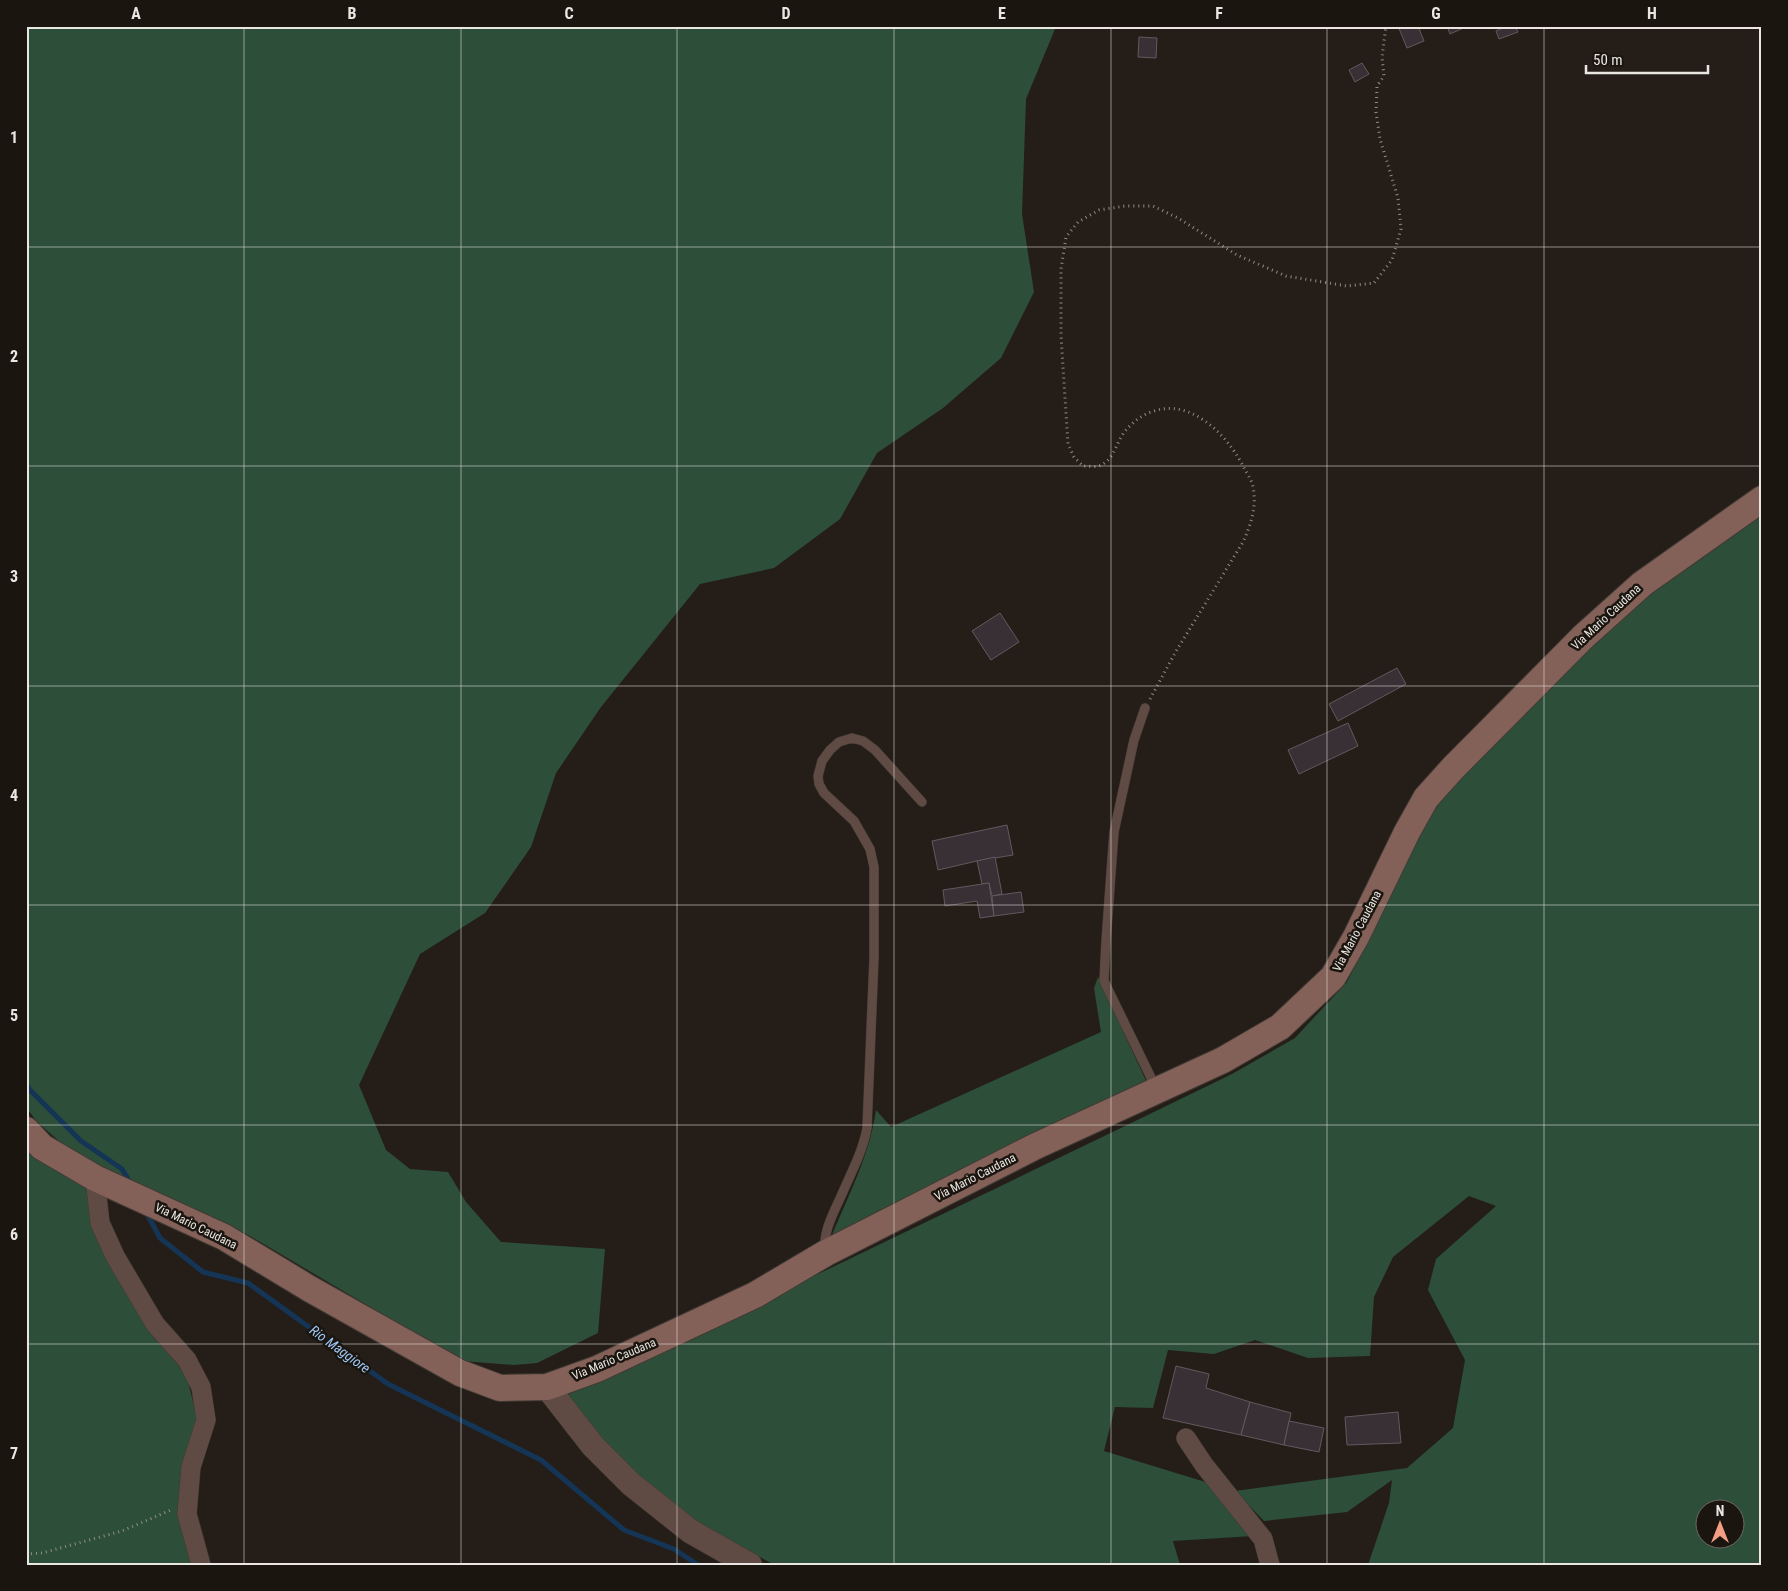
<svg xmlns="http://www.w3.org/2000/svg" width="1788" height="1591" font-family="'Roboto Condensed',sans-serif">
<rect width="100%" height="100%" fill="#251e18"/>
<g fill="#2d4f39" fill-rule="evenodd">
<polygon points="26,26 1059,26 1055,29 1026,99 1022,214 1034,292 1001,358 943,408 877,453 840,519 774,568 700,584 601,707 556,773 531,847 485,913 420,954 359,1085 386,1150 410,1169 448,1172 466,1202 501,1242 605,1249 598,1333 537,1363 514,1365 462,1361 250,1236 89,1161 59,1141 37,1122 26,1107"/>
<path d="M 1762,512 L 1762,1565 L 1368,1565 L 1389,1503 L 1392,1480 L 1347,1512 L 1264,1521 L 1235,1491 L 1407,1468 L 1453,1428 L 1465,1360 L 1428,1290 L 1436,1259 L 1496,1206 L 1469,1196 L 1393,1257 L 1374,1297 L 1370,1356 L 1308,1358 L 1255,1340 L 1214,1354 L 1168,1350 L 1153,1408 L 1115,1407 L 1104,1451 L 1212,1484 L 1253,1536 L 1173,1541 L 1180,1565 L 775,1565 L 708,1530 L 641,1485 L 608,1451 L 565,1392 L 758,1303 L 1123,1127 L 1232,1074 L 1295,1038 L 1347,982 L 1436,804 L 1589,645 L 1646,592 ZM 1706,1508 L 1736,1508 L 1736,1538 L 1706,1538 Z"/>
<path d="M 1098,977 L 1148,1085 L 832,1235 C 849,1194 870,1154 876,1110 L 891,1127 L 1101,1032 L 1094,988 Z"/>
<polygon points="26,1143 86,1183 91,1221 109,1262 128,1297 168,1348 188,1381 198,1422 184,1458 182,1518 193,1565 26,1565"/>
</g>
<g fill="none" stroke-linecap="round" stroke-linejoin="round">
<g stroke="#143556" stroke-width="5">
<polyline points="26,1084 30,1090 81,1141 122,1169 130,1182"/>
<polyline points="146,1212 160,1238 203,1272 248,1283 388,1384 541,1460 624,1530 674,1549 698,1565"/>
</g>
</g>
<g fill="#383035" stroke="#62595f">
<polygon points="1398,26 1418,26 1424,41 1407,48"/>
<polygon points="1447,26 1468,26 1450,34"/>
<polygon points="1507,26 1515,26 1518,32 1499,39 1496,31"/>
<polygon points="1139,37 1157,38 1156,58 1138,57"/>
<polygon points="1362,63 1369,74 1355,82 1349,70"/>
<polygon points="1000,613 1019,642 991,660 972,631"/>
<polygon points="1397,668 1406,684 1338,721 1329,704"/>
<polygon points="1348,723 1358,746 1299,774 1288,750"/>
<polygon points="1007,825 1013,855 977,861 938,870 932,841"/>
<polygon points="995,857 1002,894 992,896 989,883 982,884 977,861"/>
<polygon points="989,883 994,916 980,918 977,901 945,906 943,890"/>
<polygon points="1021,892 1024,912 994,916 992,896"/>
<polygon points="1176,1366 1209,1374 1206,1388 1250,1402 1241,1435 1163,1418"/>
<polygon points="1250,1402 1291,1413 1284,1445 1241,1435"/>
<polygon points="1398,1412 1401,1443 1347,1445 1345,1417"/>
<polygon points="1289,1421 1324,1428 1319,1452 1284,1445"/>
</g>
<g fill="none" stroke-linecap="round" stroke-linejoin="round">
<g stroke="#413a34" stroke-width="10">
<g id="service">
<polyline points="1145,708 1134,740 1114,832 1106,941 1104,981 1156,1088"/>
<path d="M 825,1250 C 823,1231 834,1212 842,1194 C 851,1173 863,1151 867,1128 L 874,958 L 874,867 L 870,849 L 854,821 L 824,793 L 819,784 L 818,776 L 822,761 L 830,750 L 839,742 L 852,738 L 863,741 L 875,750 L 922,802"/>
</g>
</g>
<g stroke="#413a34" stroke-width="20">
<g id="minor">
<polyline points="95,1178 100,1223 115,1256 155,1324 187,1360 201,1387 206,1420 191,1467 187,1514 201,1565"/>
<polyline points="1186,1438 1204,1465 1263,1539 1270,1565"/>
</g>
</g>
<g stroke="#413a34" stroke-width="25">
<polyline id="tertiary" points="547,1387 593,1446 631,1484 690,1531 750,1565"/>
</g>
<g stroke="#413a34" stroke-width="28">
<polyline id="secondary" points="26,1130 42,1147 95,1178 224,1237 310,1289 460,1373 500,1388 547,1387 597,1369 755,1295 826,1253 1036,1146 1223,1060 1280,1027 1333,977 1356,937 1407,832 1426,798 1453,768 1583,637 1642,584 1762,499"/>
</g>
<g stroke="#918b86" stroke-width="3" stroke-dasharray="1 4" stroke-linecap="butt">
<path d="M 1150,699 L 1175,653 L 1243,542 C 1251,524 1257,507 1253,487 C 1252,481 1248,475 1245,470 C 1230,438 1193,398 1154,411 C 1143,414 1133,422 1126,430 C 1116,441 1115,460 1099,466 C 1094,467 1088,466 1083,466 L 1074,457 L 1068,444 L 1061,336 L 1061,269 L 1066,237 L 1078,222 L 1099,210 L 1125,206 L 1153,206 L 1178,218 L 1237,255 L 1286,276 L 1347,286 L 1374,283 L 1392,260 L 1401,229 L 1398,198 L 1380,139 L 1376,112 L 1377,86 L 1384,76 L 1382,57 L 1386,26"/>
<polyline points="26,1554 42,1553 122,1531 171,1510"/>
</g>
<use href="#service" stroke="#5f4a44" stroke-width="9"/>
<use href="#minor" stroke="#5f4a44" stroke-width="19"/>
<use href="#tertiary" stroke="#5f4a44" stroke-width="24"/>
<use href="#secondary" stroke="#836158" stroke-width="26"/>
</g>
<path fill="none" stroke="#eae6e1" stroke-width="1" stroke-opacity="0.55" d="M 244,26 L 244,1565M 461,26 L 461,1565M 677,26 L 677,1565M 894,26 L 894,1565M 1111,26 L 1111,1565M 1327,26 L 1327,1565M 1544,26 L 1544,1565M 26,247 L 1762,247M 26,466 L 1762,466M 26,686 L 1762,686M 26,905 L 1762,905M 26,1125 L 1762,1125M 26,1344 L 1762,1344"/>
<g text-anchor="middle" stroke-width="5" stroke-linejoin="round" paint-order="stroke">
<g font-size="12" fill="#eae6e1" stroke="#1b150f">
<text transform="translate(1606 617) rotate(-43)" y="4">Via Mario Caudana</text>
<text transform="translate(1357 931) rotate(-62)" y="4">Via Mario Caudana</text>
<text transform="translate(975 1177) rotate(-27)" y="4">Via Mario Caudana</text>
<text transform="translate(196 1226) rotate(26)" y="4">Via Mario Caudana</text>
<text transform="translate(614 1359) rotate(-23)" y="4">Via Mario Caudana</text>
</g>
<g font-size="14" font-style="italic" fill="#9ec9f7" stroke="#1b150f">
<text transform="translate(340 1349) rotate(36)" y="5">Rio Maggiore</text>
</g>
</g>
<rect width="1788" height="1591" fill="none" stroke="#1b150f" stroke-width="55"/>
<g transform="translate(1720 1524)"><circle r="24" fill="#1b150f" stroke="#6e6963"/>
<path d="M0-4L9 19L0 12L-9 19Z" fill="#f49e86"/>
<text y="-8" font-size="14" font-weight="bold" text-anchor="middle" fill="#eae6e1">N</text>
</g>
<path d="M1586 65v8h122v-8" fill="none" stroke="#eae6e1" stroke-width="2.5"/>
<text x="1593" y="65" font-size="15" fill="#eae6e1" stroke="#1b150f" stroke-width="4" paint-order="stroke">50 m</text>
<rect x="28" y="28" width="1732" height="1536" fill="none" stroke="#eae6e1" stroke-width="2"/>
<g font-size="16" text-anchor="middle" font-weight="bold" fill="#eae6e1">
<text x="136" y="19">A</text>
<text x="352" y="19">B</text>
<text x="569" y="19">C</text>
<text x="786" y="19">D</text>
<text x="1002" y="19">E</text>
<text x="1219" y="19">F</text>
<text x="1436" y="19">G</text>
<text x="1652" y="19">H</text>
<text x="14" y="143">1</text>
<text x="14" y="362">2</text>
<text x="14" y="582">3</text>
<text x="14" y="801">4</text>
<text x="14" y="1021">5</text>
<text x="14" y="1240">6</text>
<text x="14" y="1459">7</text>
</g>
</svg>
